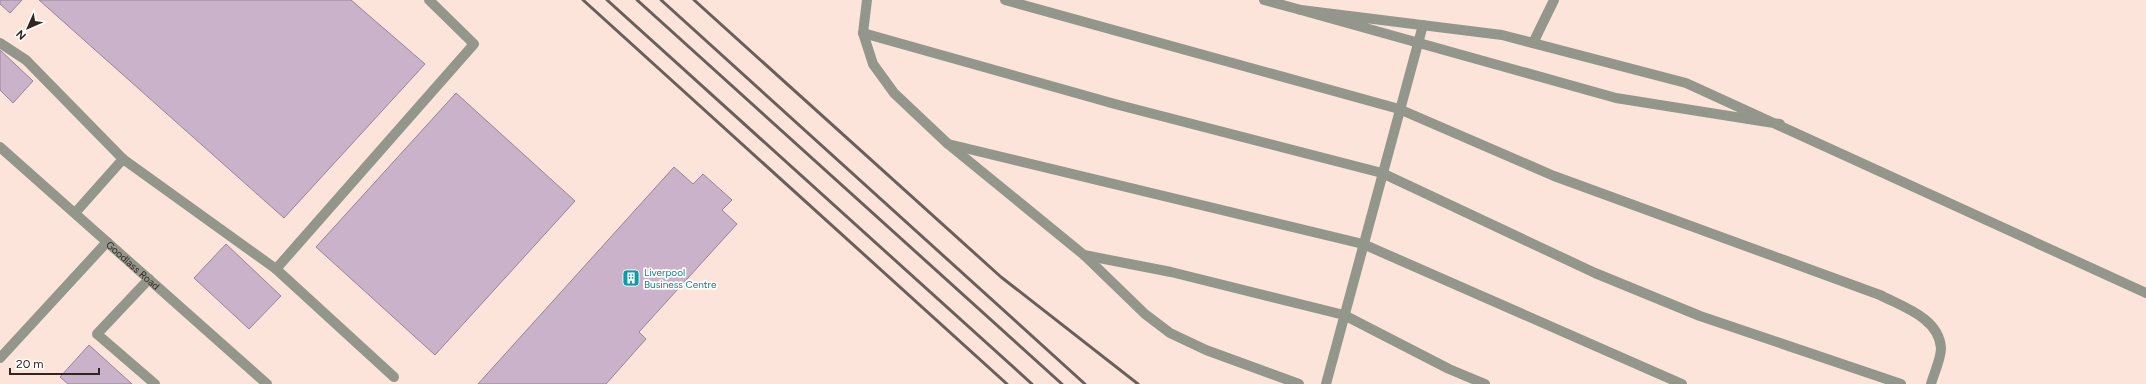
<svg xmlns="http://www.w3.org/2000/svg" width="2146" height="384" font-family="Figtree,sans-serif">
<rect width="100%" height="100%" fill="#fbeee8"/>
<rect fill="#fde4da" x="0" y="0" width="2146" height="384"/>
<g fill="#cab3ca" stroke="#988398">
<polygon points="0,0 22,0 10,13 0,4"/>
<polygon points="39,0 351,0 425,64 284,218"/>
<polygon points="0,50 33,81 13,103 0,90"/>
<polygon points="456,93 575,201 435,355 316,247"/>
<polygon points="674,167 693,184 703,174 732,200 722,210 737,224 639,332 646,339 606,384 478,384"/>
<polygon points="226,244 281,296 249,329 194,278"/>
<polygon points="89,345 132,384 68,384 60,377"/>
</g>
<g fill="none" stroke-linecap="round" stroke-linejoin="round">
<g stroke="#93978b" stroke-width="10">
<polyline points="867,0 863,33 873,64 894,93 948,144 1084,255 1145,314 1170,333 1206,350 1299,384"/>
<path d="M 1005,0 L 1399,109 L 1554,176 L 1880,295 C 1903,307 1939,318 1941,348 C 1941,359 1934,373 1931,384"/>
<polyline points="1264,0 1301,10"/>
<polyline points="863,33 1115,104 1382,173 1595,273 1700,316 1901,384"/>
<polyline points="0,43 26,60 123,159 276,269 474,44 429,0"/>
<polyline points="1533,43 1554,0"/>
<polyline points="1780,124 1616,98 1301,10 1502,35 1686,83 2146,293"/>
<polyline points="948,144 1363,244 1682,384"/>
<polyline points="75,213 123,159"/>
<polyline points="1084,255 1171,272 1344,315 1449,369 1485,384"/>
<polyline points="276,269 394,377"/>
<polyline points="149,279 97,334 155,384"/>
<polyline points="0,358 107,242"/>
<polyline points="1326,384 1423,25"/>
</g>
<path stroke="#93978b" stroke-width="10" id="s1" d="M 0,147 L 267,384"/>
<g stroke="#6b5f5a" stroke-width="3">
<polyline points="583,0 1007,384"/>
<polyline points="607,0 1032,384"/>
<polyline points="637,0 1062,384"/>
<polyline points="661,0 1085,384"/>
<polyline points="694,0 1001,277 1138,384"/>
</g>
</g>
<defs>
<g id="building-square" transform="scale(0.9)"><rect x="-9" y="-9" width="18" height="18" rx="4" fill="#0f9aa8" stroke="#fff"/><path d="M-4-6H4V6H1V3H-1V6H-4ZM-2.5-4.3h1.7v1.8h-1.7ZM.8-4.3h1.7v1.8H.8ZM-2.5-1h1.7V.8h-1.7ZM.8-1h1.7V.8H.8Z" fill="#fff"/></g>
</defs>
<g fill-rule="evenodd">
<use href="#building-square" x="631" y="278"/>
</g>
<g text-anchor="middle" stroke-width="3.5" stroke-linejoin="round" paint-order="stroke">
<g font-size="10" fill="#302520" stroke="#fff">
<text dy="4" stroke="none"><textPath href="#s1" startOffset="178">Goodlass Road</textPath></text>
</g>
<g font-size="10" fill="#0d838f" stroke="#fff" text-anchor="start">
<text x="644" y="276">Liverpool<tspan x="644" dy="12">Business Centre</tspan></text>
</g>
</g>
<g transform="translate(28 28) rotate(225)" stroke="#ffffff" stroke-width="3" paint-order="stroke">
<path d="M0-3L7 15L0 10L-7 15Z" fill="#302520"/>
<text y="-6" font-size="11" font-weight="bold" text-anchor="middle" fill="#302520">N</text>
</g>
<path d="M10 368v6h89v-6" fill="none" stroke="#302520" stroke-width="2"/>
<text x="16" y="368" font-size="12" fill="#302520" stroke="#ffffff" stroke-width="3" paint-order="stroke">20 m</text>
</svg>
